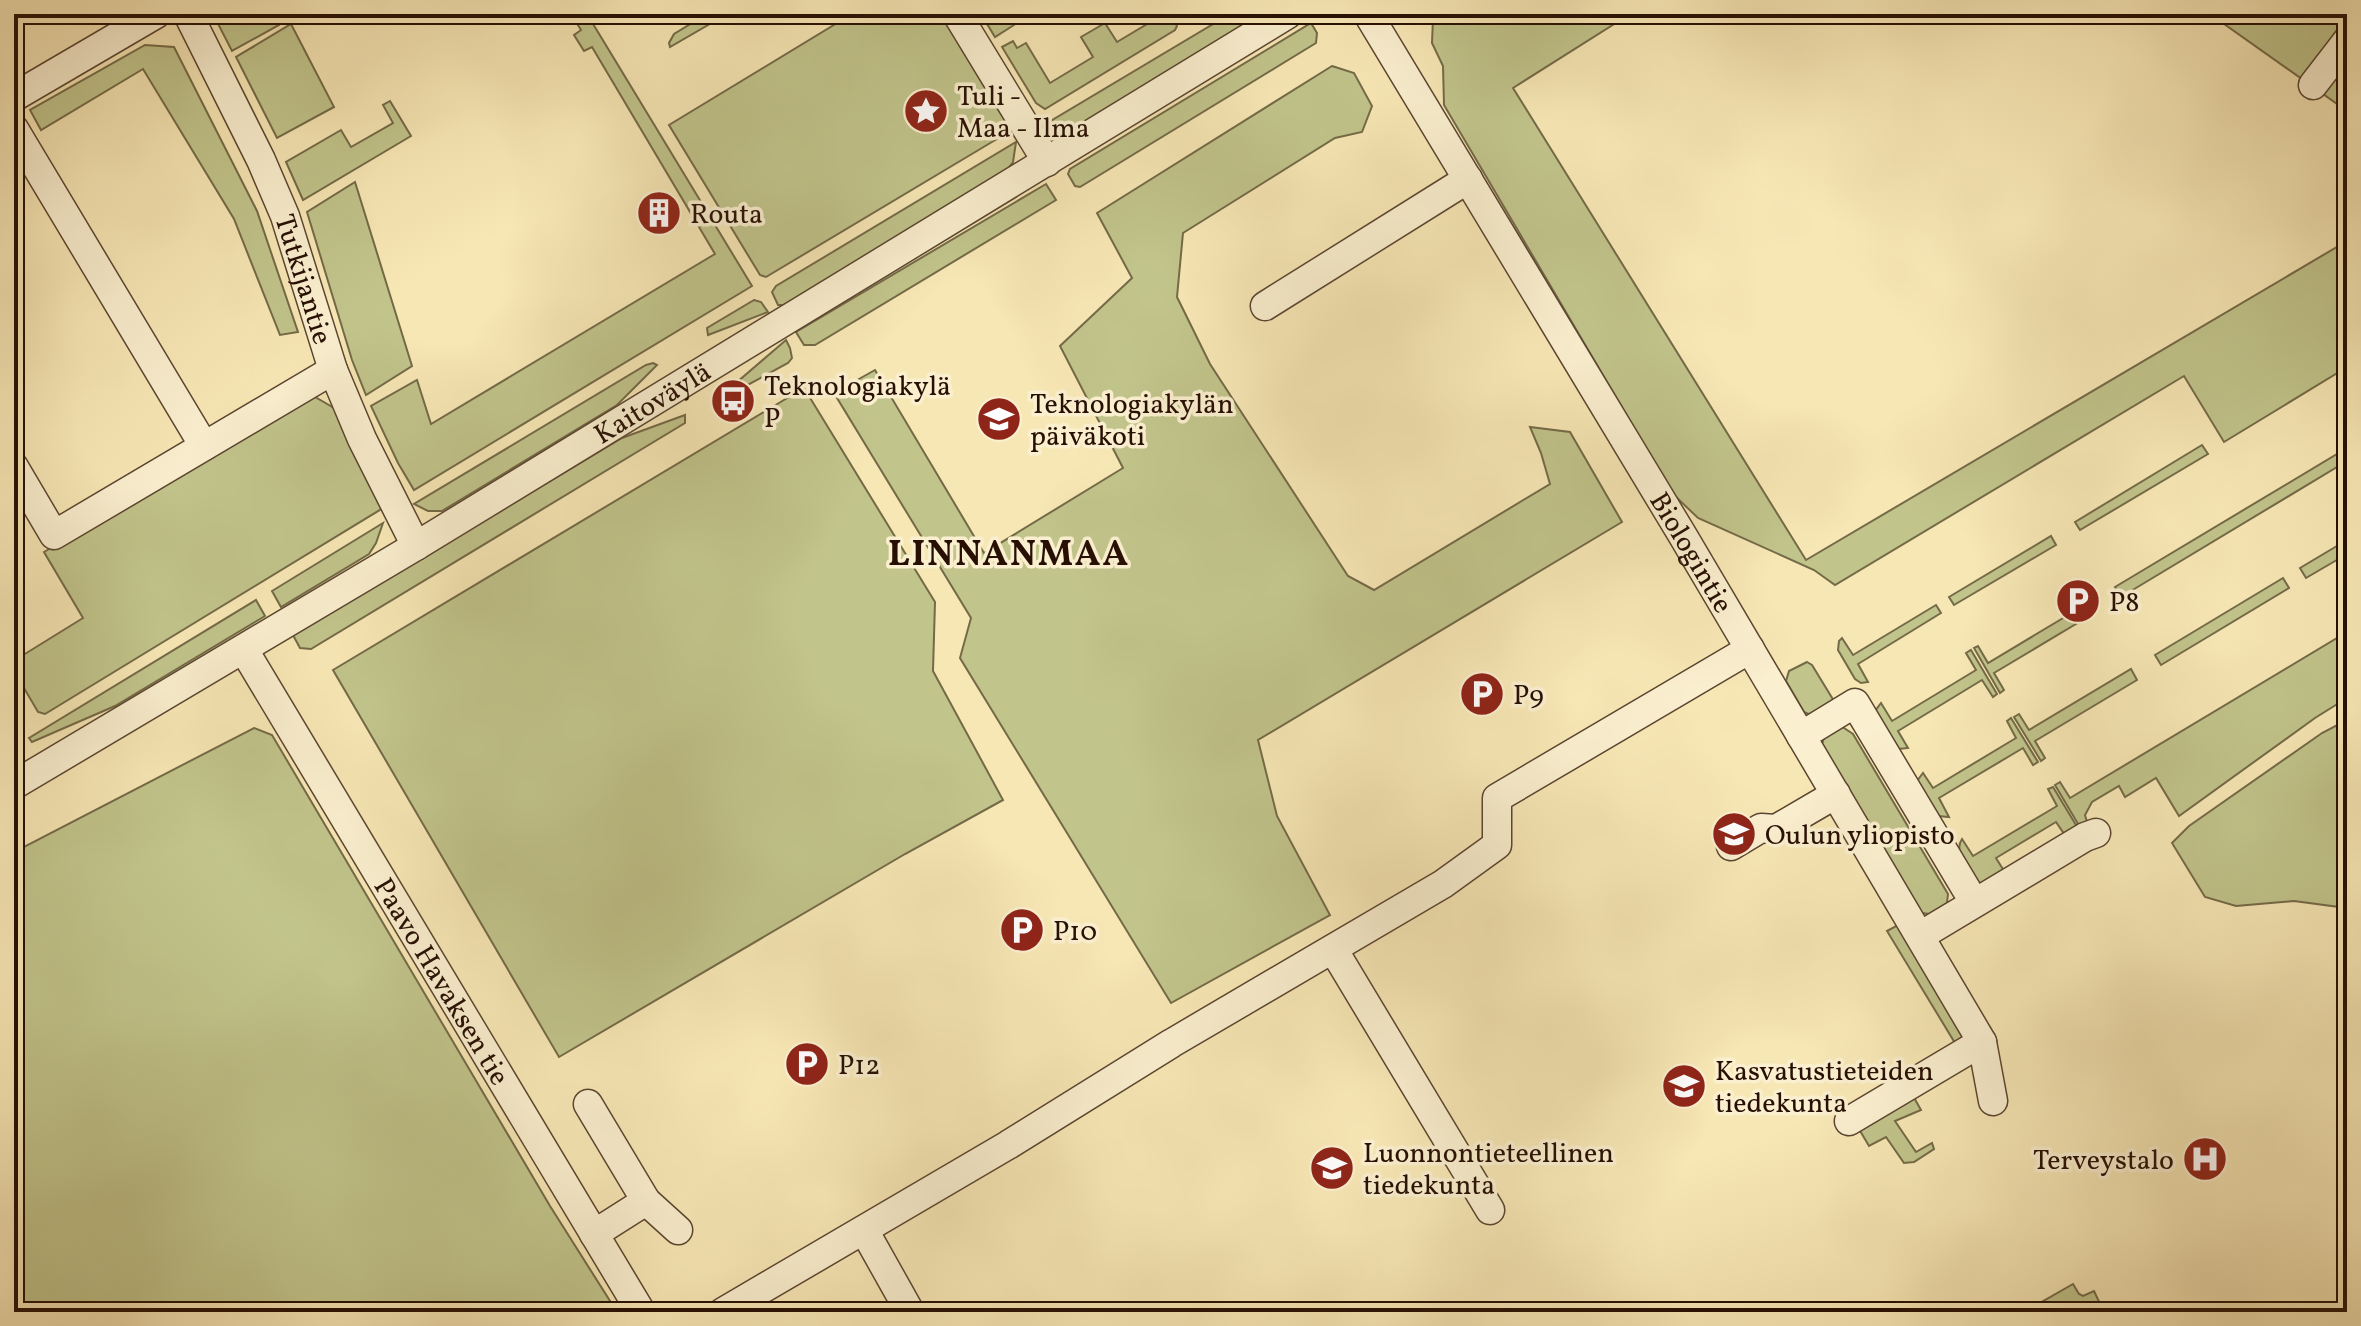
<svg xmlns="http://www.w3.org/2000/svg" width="2361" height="1326" font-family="Vollkorn,serif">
<rect width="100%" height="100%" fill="#f7e7b5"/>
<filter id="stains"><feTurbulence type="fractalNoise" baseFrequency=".0025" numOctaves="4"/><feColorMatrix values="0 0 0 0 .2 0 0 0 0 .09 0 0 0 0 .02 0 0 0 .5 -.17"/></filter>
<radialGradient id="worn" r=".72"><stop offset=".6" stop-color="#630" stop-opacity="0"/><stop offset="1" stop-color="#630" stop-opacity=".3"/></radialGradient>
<g fill="#c1c48b" stroke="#746a47" stroke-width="2">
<polygon points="213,14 285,14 286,15 279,25 232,51"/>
<polygon points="571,14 587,14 752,286 414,490 398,463 371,406 417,380 431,424 715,254 592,47 584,51 574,35 581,30"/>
<polygon points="707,14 727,14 670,47 669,43 674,34"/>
<polygon points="852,14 942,14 1012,130 766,277 760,275 669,125"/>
<polygon points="981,14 1008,14 1014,25 995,37"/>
<polygon points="1155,14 1170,14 1177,26 1175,30 1045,109 1036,103 1002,47 1013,41 1017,48 1026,43 1050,83 1093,57 1081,37 1105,23 1117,42 1157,18"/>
<polygon points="1230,14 1267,14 1074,130 1066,131 1049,122"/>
<polygon points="1438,14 1630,14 1513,88 1806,560 2347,241 2347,372 2344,369 2224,442 2184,376 1835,585 1814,570 1698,518 1673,494 1444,105 1443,66 1432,43 1433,19"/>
<polygon points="2210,14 2345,14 2346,17 2304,77 2347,60 2347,111"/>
<polygon points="1311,23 1317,33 1316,43 1080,187 1075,186 1068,174 1070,169"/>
<polygon points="291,24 334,107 277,138 236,57"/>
<polygon points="145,45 174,47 257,211 298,332 280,335 234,219 143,69 41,130 30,110"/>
<polygon points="1332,66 1354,73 1372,106 1362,132 1335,138 1183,233 1177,297 1210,364 1348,576 1374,590 1550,484 1541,453 1530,427 1570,432 1622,522 1258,740 1277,816 1330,915 1171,1003 960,658 971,618 834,393 875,370 984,553 1123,468 1060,346 1132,278 1097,213"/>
<polygon points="390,101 411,136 303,200 286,162 341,130 351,147 393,123 383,105"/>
<polygon points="1016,142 1013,162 1007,170 784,305 778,305 772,292 776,286"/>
<polygon points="355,182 412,366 366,395 352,360 307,212"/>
<polygon points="1046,184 1056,200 815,345 804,345 796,332"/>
<polygon points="754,300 761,302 768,312 708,335 707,328"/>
<polygon points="786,340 790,348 792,358 788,363 744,387 739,387 736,383"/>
<polygon points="653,363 657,365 617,405 442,511 428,511 414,504 646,365"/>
<polygon points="804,388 935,602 933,671 1003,800 905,854 559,1057 333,670"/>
<polygon points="306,397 315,397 334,408 383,508 45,714 38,712 14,671 14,648 20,657 83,618 44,552 295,402"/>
<polygon points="685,415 685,423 311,649 300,648 293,635 622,438"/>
<polygon points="2202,445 2208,454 2080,530 2075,522"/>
<polygon points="2347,448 2347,461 2121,597 2115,587"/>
<polygon points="383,523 376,543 369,554 281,607 272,591"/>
<polygon points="2051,536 2056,545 1954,605 1949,597"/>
<polygon points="2347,540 2347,554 2306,578 2300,568"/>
<polygon points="2283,578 2289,588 2161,665 2155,655"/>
<polygon points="256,600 265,616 115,706 32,742 29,738"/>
<polygon points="2090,602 2096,612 1994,673 2004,690 2000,693 1974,648 1978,646 1988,663"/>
<polygon points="1936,605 1941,613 1858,664 1868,682 1861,683 1855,679 1838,650 1839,641 1842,638 1853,655"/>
<polygon points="2347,632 2347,698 2315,718 2179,816 2156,778 2125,797 2119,786 2092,802 2085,815 2088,825 2081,829 2055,785 2060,782 2070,798"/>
<polygon points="1971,650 1997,694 1993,697 1982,680 1898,731 1908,748 1899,749 1875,711 1881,703 1892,721 1976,670 1966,653"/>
<polygon points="1807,662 1812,665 1834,701 1815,717 1804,712 1786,681 1789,671"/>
<polygon points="2131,669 2137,680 2035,741 2045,758 2041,761 2014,717 2019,714 2029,730"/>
<polygon points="2011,718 2038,762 2033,765 2023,748 1939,798 1949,817 1938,816 1917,781 1923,773 1933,788 2016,738 2007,721"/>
<polygon points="2347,720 2347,908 2294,901 2236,906 2205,897 2172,843 2189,826 2322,733"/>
<polygon points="1841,726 1853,734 1948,894 1947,903 1929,914 1922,913 1822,744 1825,735"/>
<polygon points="254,728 272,735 550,1206 617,1312 14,1312 14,852"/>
<path d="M 2053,787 L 2079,830 L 2067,838 L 2056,822 L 1996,858 L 2006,874 L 1980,885 C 1972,872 1952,853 1962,839 L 1973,856 L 2057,806 L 2048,789 Z"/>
<polygon points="1898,925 1964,1037 1955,1043 1887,931"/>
<polygon points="1912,1094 1921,1110 1895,1121 1916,1152 1932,1143 1934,1149 1914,1162 1904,1163 1886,1137 1869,1146 1853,1119"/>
<polygon points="2073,1284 2079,1294 2083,1296 2094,1291 2104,1312 2076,1312 2073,1308 2067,1312 2045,1312 2040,1303"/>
</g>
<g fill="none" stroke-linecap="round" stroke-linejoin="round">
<g stroke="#5b4530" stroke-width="31">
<g id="minor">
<path id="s1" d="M 188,14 L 261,160 L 285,216 L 333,370 L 362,439 L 416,546"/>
<polyline points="957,14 1047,162"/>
<path id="s2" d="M 1368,14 L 1683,536 L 1982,1042 L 1993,1101"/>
<polyline points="2313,85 2347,41"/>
<polyline points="14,97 156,14"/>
<polyline points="14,129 204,446"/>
<polyline points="1265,306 1468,179"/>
<polyline points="14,467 54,535 333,370"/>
<path id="s3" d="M 244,650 L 641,1312"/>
<polyline points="1801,736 1855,703 1974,902"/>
<path id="s4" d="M 14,785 L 416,546 L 1288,14"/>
<polyline points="1731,846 1761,828 1776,829 1836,794"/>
<polyline points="1920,936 2085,837 2096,833"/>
<polyline points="1333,949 1490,1210"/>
<polyline points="588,1104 646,1201 678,1230"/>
<polyline points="1849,1121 1982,1042"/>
<polyline points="864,1230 910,1312"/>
<polyline points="594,1234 646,1201"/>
<polyline points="723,1312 1008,1145 1172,1043 1443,884 1497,845 1497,798 1750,649"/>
</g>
</g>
<use href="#minor" stroke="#faefcf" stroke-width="28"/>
</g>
<defs>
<g id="sight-disc" transform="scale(2.3)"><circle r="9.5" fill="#8f2418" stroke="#faefcf"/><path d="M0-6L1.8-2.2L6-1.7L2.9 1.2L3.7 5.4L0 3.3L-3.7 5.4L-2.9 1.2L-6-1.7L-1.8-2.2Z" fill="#fff"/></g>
<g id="building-disc" transform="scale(2.3)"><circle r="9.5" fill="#8f2418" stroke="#faefcf"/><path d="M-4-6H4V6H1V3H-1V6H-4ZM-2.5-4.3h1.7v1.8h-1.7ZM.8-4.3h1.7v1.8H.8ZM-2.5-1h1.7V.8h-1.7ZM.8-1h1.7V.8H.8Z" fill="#fff"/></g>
<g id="bus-disc" transform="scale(2.3)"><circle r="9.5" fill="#8f2418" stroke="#faefcf"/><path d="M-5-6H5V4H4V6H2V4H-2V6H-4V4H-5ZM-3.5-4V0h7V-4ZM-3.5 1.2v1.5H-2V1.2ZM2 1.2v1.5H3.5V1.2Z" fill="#fff"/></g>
<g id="school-disc" transform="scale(2.3)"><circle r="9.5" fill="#8f2418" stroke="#faefcf"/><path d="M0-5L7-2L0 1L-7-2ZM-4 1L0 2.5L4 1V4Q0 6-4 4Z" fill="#fff"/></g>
<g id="parking-disc" transform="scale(2.3)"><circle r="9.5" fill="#8f2418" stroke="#faefcf"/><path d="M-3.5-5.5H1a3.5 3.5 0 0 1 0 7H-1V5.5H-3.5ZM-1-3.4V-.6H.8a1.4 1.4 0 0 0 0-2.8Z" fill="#fff"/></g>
<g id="university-disc" transform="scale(2.3)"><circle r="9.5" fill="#8f2418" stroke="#faefcf"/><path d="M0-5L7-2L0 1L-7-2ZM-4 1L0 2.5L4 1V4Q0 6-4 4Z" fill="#fff"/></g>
<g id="hospital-disc" transform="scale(2.3)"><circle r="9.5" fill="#8f2418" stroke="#faefcf"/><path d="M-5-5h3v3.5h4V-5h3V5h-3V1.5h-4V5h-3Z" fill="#fff"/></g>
</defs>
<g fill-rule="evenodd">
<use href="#sight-disc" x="926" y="111"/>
<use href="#building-disc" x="659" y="213"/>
<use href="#bus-disc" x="733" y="401"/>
<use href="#school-disc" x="999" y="419"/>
<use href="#parking-disc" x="2078" y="601"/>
<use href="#parking-disc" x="1482" y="694"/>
<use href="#university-disc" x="1734" y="834"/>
<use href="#parking-disc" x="1022" y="930"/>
<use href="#parking-disc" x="807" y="1064"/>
<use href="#university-disc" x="1684" y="1086"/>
<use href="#hospital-disc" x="2205" y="1159"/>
<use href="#university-disc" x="1332" y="1168"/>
</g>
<g text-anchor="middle" stroke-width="7" stroke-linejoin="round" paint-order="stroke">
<g font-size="28" fill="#270f03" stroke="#faefcf" text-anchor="start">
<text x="957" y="105">Tuli -<tspan x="957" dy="32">Maa - Ilma</tspan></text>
<text x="690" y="223">Routa</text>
<text x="764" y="395">Teknologiakylä<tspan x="764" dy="32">P</tspan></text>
<text x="1030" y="413">Teknologiakylän<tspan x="1030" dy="32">päiväkoti</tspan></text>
<text x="2109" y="611">P8</text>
<text x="1513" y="704">P9</text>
<text x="1765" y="844">Oulun yliopisto</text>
<text x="1053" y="940">P10</text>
<text x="838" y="1074">P12</text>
<text x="1715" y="1080">Kasvatustieteiden<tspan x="1715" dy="32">tiedekunta</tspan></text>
<text x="1363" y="1162">Luonnontieteellinen<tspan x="1363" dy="32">tiedekunta</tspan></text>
<text x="2174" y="1169" text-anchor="end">Terveystalo</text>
</g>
<g font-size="28" fill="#270f03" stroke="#faefcf">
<text dy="10" stroke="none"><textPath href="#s1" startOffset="290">Tutkijantie</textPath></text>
<text dy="10" stroke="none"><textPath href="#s4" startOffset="744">Kaitoväylä</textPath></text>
<text dy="10" stroke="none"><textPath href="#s2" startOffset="628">Biologintie</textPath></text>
<text dy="10" stroke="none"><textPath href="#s3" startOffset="386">Paavo Havaksen tie</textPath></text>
</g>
<g font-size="36" font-weight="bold" letter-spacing="2" fill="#270f03" stroke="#faefcf">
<text x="1009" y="565">LINNANMAA</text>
</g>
</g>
<rect width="2361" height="1326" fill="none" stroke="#f7e7b5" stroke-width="48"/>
<rect x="16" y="16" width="2329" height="1294" fill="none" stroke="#270f03" stroke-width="4"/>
<rect x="24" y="24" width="2313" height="1278" fill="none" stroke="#270f03" stroke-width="2"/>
<rect width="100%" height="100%" filter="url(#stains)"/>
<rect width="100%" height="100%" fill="url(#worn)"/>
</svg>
